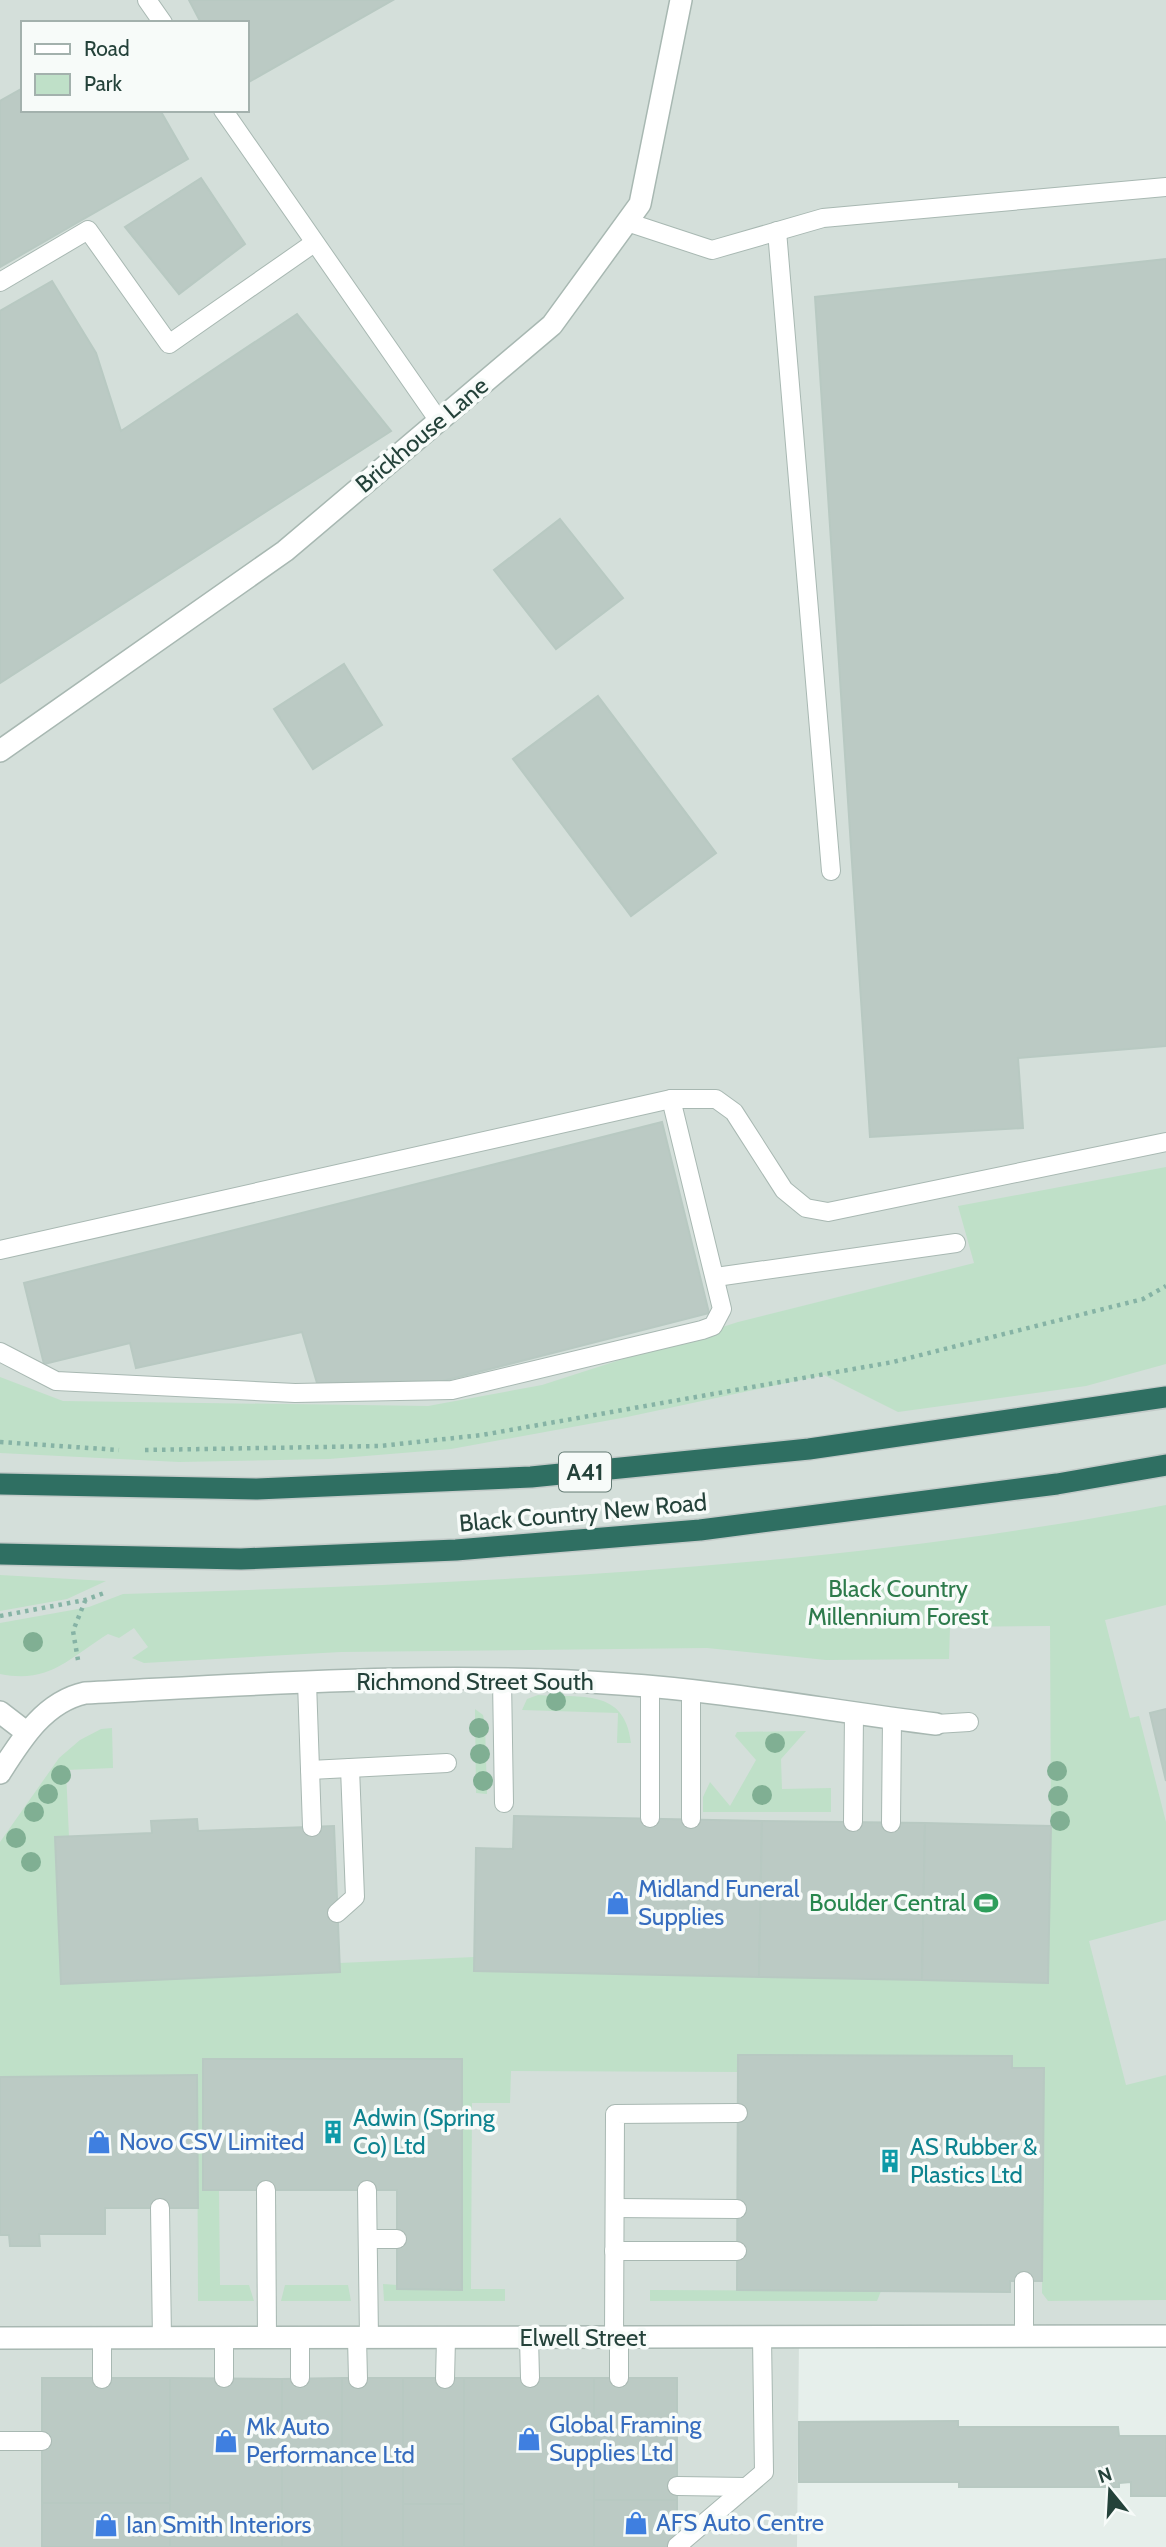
<svg xmlns="http://www.w3.org/2000/svg" width="1166" height="2547" font-family="Cabin,sans-serif">
<rect width="100%" height="100%" fill="#e6efeb"/>
<path fill="#d4dfda" fill-rule="evenodd" d="M 0,0 L 1166,0 L 1166,2336 L 799,2338 L 797,2547 L 0,2547 ZM 23,23 L 247,23 L 247,110 L 23,110 Z"/>
<g fill="#bfe0c8">
<polygon points="1166,1167 1166,1364 1086,1386 898,1412 824,1375 627,1417 451,1449 329,1459 179,1462 0,1453 0,1377 63,1401 428,1406 542,1385 738,1322 974,1263 958,1206"/>
<path d="M 1166,1505 L 1166,1605 L 1105,1620 L 1130,1718 L 1139,1716 L 1166,1822 L 1166,1920 L 1089,1941 L 1126,2085 L 1166,2075 L 1166,2300 L 1048,2301 L 1042,2293 L 1044,2069 L 1012,2068 L 1011,2056 L 739,2055 L 738,2072 L 511,2071 L 510,2103 L 472,2103 L 471,2289 L 505,2289 L 505,2301 L 384,2301 L 383,2284 L 397,2285 L 397,2289 L 462,2289 L 461,2059 L 203,2059 L 203,2190 L 219,2190 L 220,2285 L 249,2285 L 254,2301 L 198,2301 L 197,2075 L 0,2077 L 0,1842 L 59,1758 L 80,1740 L 101,1729 L 112,1728 L 113,1768 L 66,1770 L 69,1837 L 55,1838 L 61,1983 L 339,1963 L 474,1957 L 474,1971 L 1047,1983 L 1051,1826 L 1050,1626 L 950,1627 L 949,1659 L 826,1660 L 707,1648 L 341,1652 L 144,1663 L 132,1658 L 148,1647 L 134,1628 L 119,1638 L 108,1634 C 69,1658 50,1684 0,1674 L 0,1623 L 89,1607 L 123,1594 C 471,1583 823,1571 1166,1505 Z"/>
<polygon points="0,1575 106,1581 67,1599 0,1611"/>
<path d="M 538,1695 C 581,1698 625,1688 631,1743 L 617,1743 L 618,1713 L 522,1710 L 527,1699 Z"/>
<polygon points="475,1709 483,1715 485,1724 487,1794 476,1793"/>
<polygon points="806,1731 781,1759 782,1789 831,1788 831,1812 703,1812 703,1797 710,1782 730,1806 756,1760 735,1736 737,1732"/>
<polygon points="285,2285 348,2285 351,2301 281,2301"/>
<polygon points="650,2290 881,2291 877,2301 650,2301"/>
</g>
<g fill="#bbcac4" stroke="#b8c9c2" stroke-width="2">
<polygon points="189,0 393,0 247,83 247,23 201,23"/>
<polygon points="23,88 23,110 160,110 188,159 0,267 0,101"/>
<polygon points="201,178 245,244 179,294 125,227"/>
<polygon points="1166,259 1166,1046 1018,1058 1023,1128 870,1137 815,297"/>
<polygon points="52,281 96,353 121,431 297,314 391,431 0,683 0,311"/>
<polygon points="560,519 623,598 556,649 494,570"/>
<polygon points="344,664 382,725 313,769 274,709"/>
<polygon points="598,696 716,853 631,916 513,759"/>
<polygon points="662,1122 709,1313 443,1381 317,1383 302,1332 136,1368 130,1343 44,1364 24,1283"/>
<polygon points="1166,1709 1166,1781 1150,1713"/>
<polygon points="514,1816 762,1821 759,1977 474,1971 476,1848 513,1849"/>
<polygon points="197,1819 198,1831 334,1826 340,1972 61,1984 55,1837 152,1833 151,1821"/>
<polygon points="762,1821 925,1823 922,1980 759,1977"/>
<polygon points="925,1823 1051,1826 1048,1983 922,1980"/>
<polygon points="738,2055 1012,2056 1012,2068 1044,2068 1042,2281 1010,2281 1010,2292 737,2290"/>
<polygon points="203,2059 462,2059 462,2290 397,2289 397,2190 203,2190"/>
<polygon points="197,2075 198,2208 105,2208 105,2234 39,2234 40,2246 10,2246 9,2235 0,2235 0,2077"/>
<rect x="42" y="2378" width="128" height="125"/>
<polygon points="170,2378 282,2379 282,2547 170,2547"/>
<polygon points="342,2378 342,2547 282,2547 282,2379"/>
<rect x="342" y="2378" width="61" height="169"/>
<rect x="403" y="2378" width="61" height="126"/>
<rect x="464" y="2378" width="130" height="169"/>
<rect x="594" y="2378" width="83" height="122"/>
<polygon points="958,2421 958,2427 1118,2427 1119,2436 1166,2436 1166,2496 1131,2496 1131,2482 1119,2483 1119,2487 959,2487 959,2482 799,2482 799,2422"/>
<rect x="594" y="2500" width="83" height="47"/>
<rect x="42" y="2503" width="128" height="44"/>
<rect x="403" y="2504" width="61" height="43"/>
</g>
<g fill="none" stroke-linecap="round" stroke-linejoin="round">
<g stroke="#a8b8b2" stroke-width="20">
<g id="lane">
<polyline points="147,0 163,23"/>
<polyline points="223,110 439,421"/>
<polyline points="627,222 712,250 823,218 1166,187"/>
<polyline points="777,231 831,871"/>
<polyline points="0,282 88,230 169,344 314,243"/>
<polyline points="0,1250 671,1099 716,1099 734,1112 784,1190 806,1208 828,1212 1166,1142"/>
<polyline points="716,1277 956,1243"/>
<polyline points="0,1352 56,1381 295,1393 452,1390 702,1330 713,1326 722,1309 671,1099"/>
<polyline points="502,1680 504,1803"/>
<polyline points="307,1682 312,1827"/>
<polyline points="691,1693 691,1819"/>
<polyline points="936,1724 969,1722"/>
<polyline points="310,1770 447,1763"/>
<polyline points="650,1818 650,1688"/>
<polyline points="853,1822 854,1713"/>
<polyline points="891,1823 892,1719"/>
<polyline points="337,1913 355,1897 350,1768"/>
<polyline points="266,2190 267,2338"/>
<polyline points="367,2190 369,2338"/>
<polyline points="160,2208 162,2339"/>
<polyline points="615,2208 737,2209"/>
<polyline points="368,2239 397,2239"/>
<polyline points="614,2251 737,2251"/>
<polyline points="1024,2281 1024,2337"/>
<polyline points="300,2338 300,2378"/>
<polyline points="357,2338 358,2379"/>
<polyline points="529,2338 530,2378"/>
<polyline points="614,2338 615,2114 738,2113"/>
<polyline points="619,2338 619,2378"/>
<polyline points="224,2339 224,2378"/>
<polyline points="102,2379 102,2339"/>
<polyline points="445,2379 446,2339"/>
<polyline points="0,2441 42,2441"/>
<polyline points="677,2486 746,2487"/>
<polyline points="677,2546 764,2472 762,2338"/>
</g>
</g>
<g stroke="#a8b8b2" stroke-width="24">
<g id="street">
<polyline points="0,751 285,551 552,325 640,204 681,0"/>
<polyline points="0,1712 26,1732"/>
<path d="M 0,1773 C 21,1740 44,1702 85,1693 C 263,1684 442,1671 620,1684 C 726,1691 831,1711 936,1724"/>
<polyline points="0,2338 1166,2336"/>
</g>
</g>
<g stroke="#c2cac8" stroke-width="24">
<g id="highway">
<polyline points="0,1484 257,1489 531,1477 809,1449 1166,1397"/>
<polyline points="0,1554 241,1559 456,1550 700,1530 1057,1484 1166,1465"/>
</g>
</g>
<g stroke="#86b3a5" stroke-width="4.5" stroke-dasharray="3.5 5" stroke-linecap="butt">
<polyline points="0,1442 119,1450"/>
<polyline points="145,1450 380,1446 482,1435 893,1362 1143,1299 1166,1286"/>
<polyline points="0,1616 85,1600 107,1592"/>
<polyline points="78,1660 73,1631 85,1601"/>
</g>
<use href="#lane" stroke="#fff" stroke-width="18"/>
<use href="#street" stroke="#fff" stroke-width="21"/>
<use href="#highway" stroke="#2f6f62" stroke-width="21"/>
</g>
<g fill="#80af93">
<circle cx="33" cy="1642" r="10"/>
<circle cx="556" cy="1701" r="10"/>
<circle cx="479" cy="1728" r="10"/>
<circle cx="775" cy="1743" r="10"/>
<circle cx="480" cy="1754" r="10"/>
<circle cx="1057" cy="1771" r="10"/>
<circle cx="61" cy="1775" r="10"/>
<circle cx="483" cy="1781" r="10"/>
<circle cx="48" cy="1794" r="10"/>
<circle cx="762" cy="1795" r="10"/>
<circle cx="1058" cy="1796" r="10"/>
<circle cx="34" cy="1812" r="10"/>
<circle cx="1060" cy="1821" r="10"/>
<circle cx="16" cy="1838" r="10"/>
<circle cx="31" cy="1862" r="10"/>
</g>
<defs>
<g id="shop-bare" transform="scale(1.89)"><path d="M-5-2.5h2.3a2.7 3.5 0 0 1 5.4 0H5L5.5 6h-11ZM-1.5-2.5h3a1.5 2.3 0 0 0-3 0Z" fill="#3f7fe0" stroke="#f7fbf9" stroke-width="2.5" paint-order="stroke"/></g>
<g id="stadium-bare" transform="scale(1.89)"><path d="M0-5a6.5 5 0 1 0 0 10a6.5 5 0 1 0 0-10ZM-3.5-1.8h7v3.6h-7Z" fill="#2e9e5b" stroke="#f7fbf9" stroke-width="2.5" paint-order="stroke"/></g>
<g id="building-bare" transform="scale(1.89)"><path d="M-4-6H4V6H1V3H-1V6H-4ZM-2.5-4.3h1.7v1.8h-1.7ZM.8-4.3h1.7v1.8H.8ZM-2.5-1h1.7V.8h-1.7ZM.8-1h1.7V.8H.8Z" fill="#0f9aa8" stroke="#f7fbf9" stroke-width="2.5" paint-order="stroke"/></g>
</defs>
<g fill-rule="evenodd">
<use href="#shop-bare" x="618" y="1903"/>
<use href="#stadium-bare" x="986" y="1903"/>
<use href="#building-bare" x="333" y="2132"/>
<use href="#shop-bare" x="99" y="2142"/>
<use href="#building-bare" x="890" y="2161"/>
<use href="#shop-bare" x="529" y="2439"/>
<use href="#shop-bare" x="226" y="2441"/>
<use href="#shop-bare" x="636" y="2523"/>
<use href="#shop-bare" x="106" y="2525"/>
</g>
<g text-anchor="middle" stroke-width="7" stroke-linejoin="round" paint-order="stroke">
<rect fill="#f7fbf9" stroke="#637a73" stroke-width="2" x="559" y="1452.5" width="52" height="39" rx="5"/>
<g font-size="23" font-weight="bold" fill="#24423a">
<text x="585" y="1480">A41</text>
</g>
<g font-size="24" fill="#24423a" stroke="#f7fbf9">
<text transform="translate(422 435) rotate(-40)" y="8">Brickhouse Lane</text>
<text transform="translate(583 1513) rotate(-5)" y="8">Black Country New Road</text>
<text x="475" y="1690">Richmond Street South</text>
<text x="583" y="2346">Elwell Street</text>
</g>
<g font-size="24" fill="#2d7a4b" stroke="#f7fbf9">
<text x="898" y="1597">Black Country<tspan x="898" dy="28">Millennium Forest</tspan></text>
</g>
<g font-size="24" fill="#366cbe" stroke="#f7fbf9" text-anchor="start">
<text x="638" y="1897">Midland Funeral<tspan x="638" dy="28">Supplies</tspan></text>
<text x="119" y="2150">Novo CSV Limited</text>
<text x="549" y="2433">Global Framing<tspan x="549" dy="28">Supplies Ltd</tspan></text>
<text x="246" y="2435">Mk Auto<tspan x="246" dy="28">Performance Ltd</tspan></text>
<text x="656" y="2531">AFS Auto Centre</text>
<text x="126" y="2533">Ian Smith Interiors</text>
</g>
<g font-size="24" fill="#27864d" stroke="#f7fbf9" text-anchor="end">
<text x="966" y="1911">Boulder Central</text>
</g>
<g font-size="24" fill="#0d838f" stroke="#f7fbf9" text-anchor="start">
<text x="353" y="2126">Adwin (Spring<tspan x="353" dy="28">Co) Ltd</tspan></text>
<text x="910" y="2155">AS Rubber &amp;<tspan x="910" dy="28">Plastics Ltd</tspan></text>
</g>
</g>
<rect x="21" y="21" width="228" height="91" fill="#f7fbf9" stroke="#a3b1ad" stroke-width="2"/>
<rect x="35" y="44" width="35" height="10" fill="#ffffff" stroke="#a3b1ad" stroke-width="2"/>
<text x="84" y="56" font-size="21" fill="#24423a">Road</text>
<rect x="35" y="74" width="35" height="21" fill="#bfe0c8" stroke="#a3b1ad" stroke-width="2"/>
<text x="84" y="91" font-size="21" fill="#24423a">Park</text>
<g transform="translate(1110 2491) rotate(342)" stroke="#f7fbf9" stroke-width="5" paint-order="stroke">
<path d="M0-5L12 26L0 18L-12 26Z" fill="#24423a"/>
<text y="-10" font-size="19" font-weight="bold" text-anchor="middle" fill="#24423a">N</text>
</g>
</svg>
